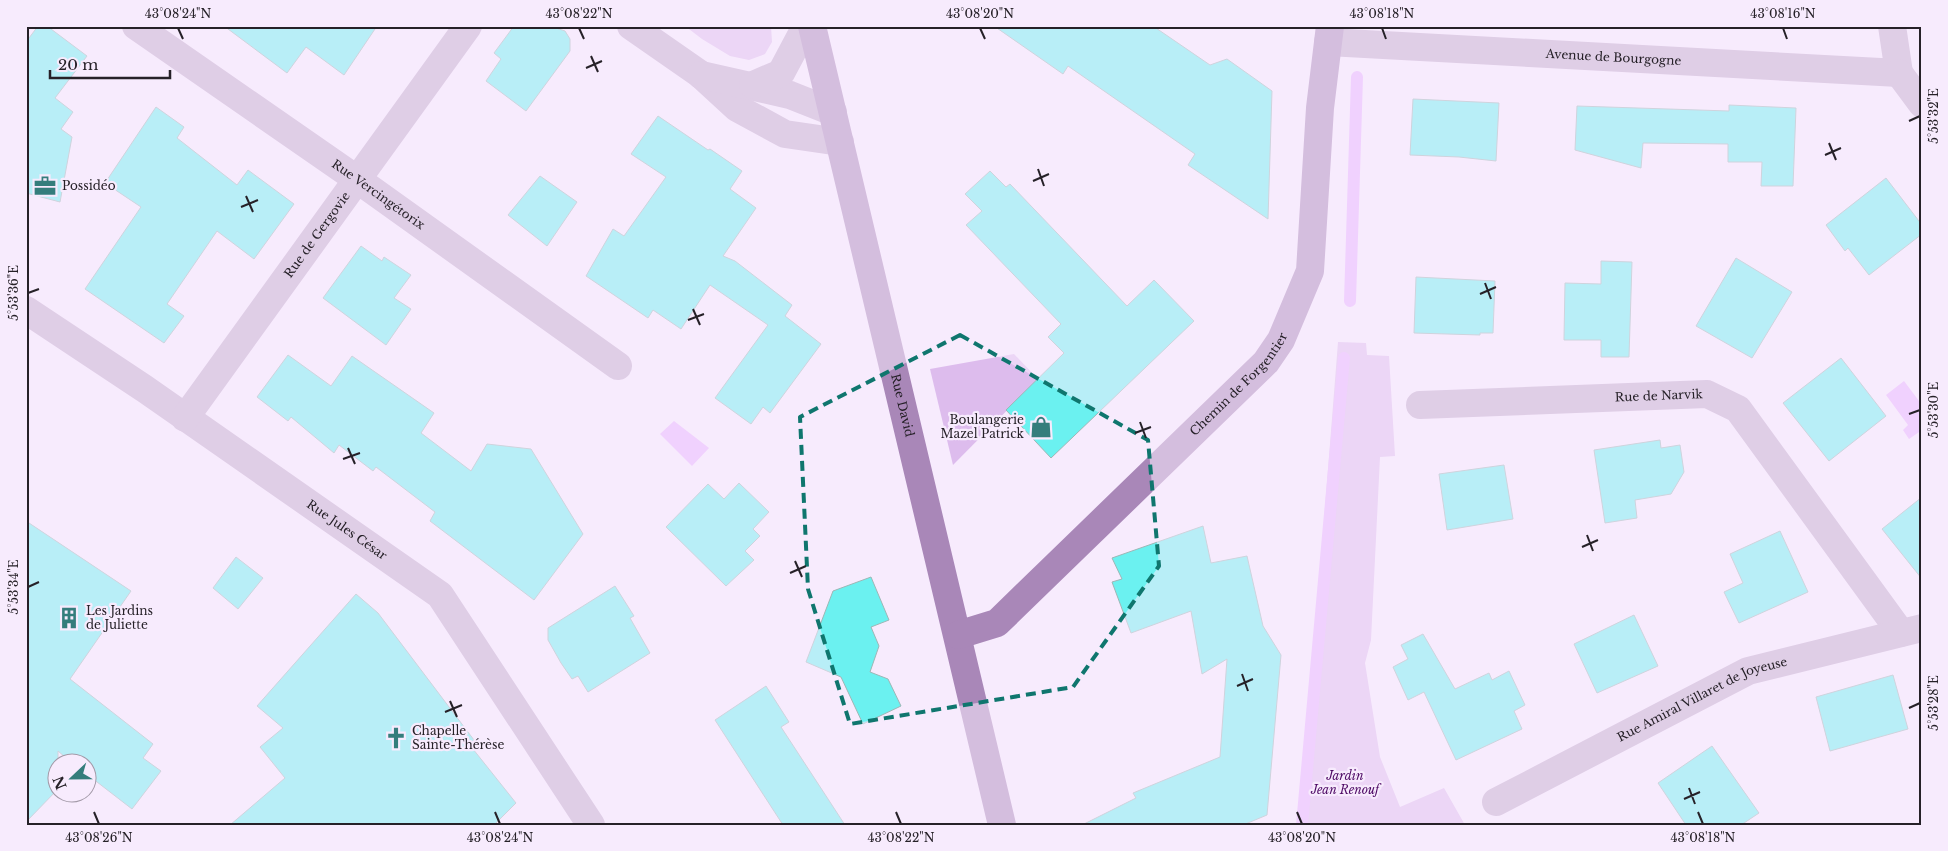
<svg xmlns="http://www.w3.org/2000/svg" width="1948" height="851" font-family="'Libre Baskerville',serif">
<rect width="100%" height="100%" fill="#f7ebfd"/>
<g fill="#ddbced">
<polygon points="685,26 771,26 772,42 765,54 749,60 730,56 702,39"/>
<polygon points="1338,342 1366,343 1367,355 1389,356 1395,456 1380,457 1371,640 1365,663 1380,757 1400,807 1444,788 1465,825 1300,825"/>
<polygon points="1014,354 1038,379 953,465 930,369"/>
</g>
<g fill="#e7b2fe">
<polygon points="1904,381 1922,405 1922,430 1909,439 1903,430 1908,425 1886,395"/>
<polygon points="674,421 709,448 692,466 660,434"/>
</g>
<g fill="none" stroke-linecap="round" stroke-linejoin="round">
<g stroke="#e7b2fe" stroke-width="12">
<polyline points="1350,301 1357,77"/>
<polyline points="1302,825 1344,358"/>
</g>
</g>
<g fill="#6bf1f0" stroke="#9db7b6">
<polygon points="38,26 47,26 87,56 55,98 73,112 61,129 72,137 60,202 26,193 26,42"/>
<polygon points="224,26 377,26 344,75 306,47 287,73"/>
<polygon points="514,26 550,26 565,31 570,39 570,51 526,111 486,81 501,59 494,53"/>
<polygon points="994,26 1153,26 1210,65 1227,59 1272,91 1268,219 1188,165 1195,154 1068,66 1063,74"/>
<polygon points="1413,99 1499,103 1496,161 1459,157 1410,155"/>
<polygon points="1729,105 1796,108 1793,186 1761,186 1762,162 1728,162 1728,144 1643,143 1641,168 1575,150 1577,106 1729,111"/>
<polygon points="156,107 184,127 177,138 237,185 248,170 294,204 254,259 217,231 167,304 184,316 164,343 85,289 141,207 105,183"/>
<polygon points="658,116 708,150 710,149 742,171 730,189 756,208 723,256 735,261 792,305 785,316 821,344 770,413 763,407 751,424 715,398 768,325 710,285 681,329 653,310 648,318 586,276 613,229 624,236 666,177 631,154"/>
<polygon points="990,171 1006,187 1010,184 1127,306 1154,280 1194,321 1051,458 1006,410 1064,353 1048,337 1061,324 966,225 982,211 965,194"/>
<polygon points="540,176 577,202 547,246 508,215"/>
<polygon points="1886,178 1922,225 1922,234 1869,275 1848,248 1845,251 1826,225"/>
<polygon points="361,246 382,261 384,257 411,275 394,298 411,309 386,345 323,298"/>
<polygon points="1736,258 1792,292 1752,358 1696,326"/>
<polygon points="1601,261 1632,262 1629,357 1601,357 1601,340 1564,340 1564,338 1565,283 1601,284"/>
<polygon points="1416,277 1495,281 1493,333 1480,333 1480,335 1414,333"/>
<polygon points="288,355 331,386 352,356 434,413 421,433 471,471 487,444 531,449 583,534 534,600 430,521 435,512 376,467 373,471 339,445 334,453 291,417 288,421 257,397"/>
<polygon points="1841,358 1886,416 1829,461 1783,403"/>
<polygon points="1660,440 1661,448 1680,445 1684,472 1671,494 1635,500 1637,518 1605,523 1594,450"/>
<polygon points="1504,465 1513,519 1447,530 1439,474"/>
<polygon points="739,483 769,512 753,529 760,536 745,551 754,560 726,586 666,527 708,484 724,499"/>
<polygon points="1922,497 1922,579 1882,529"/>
<polygon points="26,521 131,591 70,679 153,744 143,758 161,771 132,809 88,775 88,764 73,764 58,751 58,789 26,822"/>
<polygon points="1203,526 1211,563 1247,556 1263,626 1281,655 1267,815 1243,825 1082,825 1136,798 1133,793 1220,757 1227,659 1202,674 1191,611 1131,633 1112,582 1122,579 1112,558"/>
<polygon points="1780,531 1808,592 1739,623 1724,592 1743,583 1730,554"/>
<polygon points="236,557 263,578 238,609 213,588"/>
<polygon points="871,577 889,620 871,627 879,646 870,672 888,679 901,706 863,724 841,677 806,662 833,591"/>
<polygon points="615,586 634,616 630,618 650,653 588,692 578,676 572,679 561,663 548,640 548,628"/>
<polygon points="356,594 378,613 474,740 469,744 516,803 494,825 230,825 285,778 260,747 283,728 257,706"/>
<polygon points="1634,615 1658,666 1597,693 1574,644"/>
<polygon points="1423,634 1455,689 1489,673 1492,680 1509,671 1525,705 1514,711 1522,729 1456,760 1424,692 1408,700 1393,667 1408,659 1401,645"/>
<polygon points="1893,675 1908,729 1830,751 1816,697"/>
<polygon points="766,686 789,722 781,727 845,825 783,825 715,720"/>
<polygon points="1712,746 1759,813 1741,825 1686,825 1658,783"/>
</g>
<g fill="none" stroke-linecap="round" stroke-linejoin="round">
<g stroke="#c1aacb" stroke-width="28">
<path id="s1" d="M 136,26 L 358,180 L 618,366"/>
<polyline points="631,26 700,74 737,108 785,134 840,142"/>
<path id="s2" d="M 1328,42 L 1899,73 L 1892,26"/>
<polyline points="1899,73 1922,104"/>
<polyline points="701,75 790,95 833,112"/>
<polyline points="753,85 781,73 806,26"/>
<path id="s3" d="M 26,310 L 145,389 L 440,595 L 591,825"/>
<path id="s4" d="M 1420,405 L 1707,394 L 1738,409 L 1901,633"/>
<path id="s5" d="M 185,418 L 468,26"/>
<path id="s6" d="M 1496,802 L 1748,671 L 1922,628"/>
</g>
<g stroke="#a987b8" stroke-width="28">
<path id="s7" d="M 812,26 L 1002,825"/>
<path id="s8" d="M 958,635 L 997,623 L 1266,362 L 1281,340 L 1310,271 L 1320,108 L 1330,26"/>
</g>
</g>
<path d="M0 0H1948V851H0ZM 960,335 L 1148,440 L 1159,566 L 1073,687 L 850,724 L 808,589 L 800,417 Z" fill="#f7ebfd" fill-opacity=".55" fill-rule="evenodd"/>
<path fill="none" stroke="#0f766e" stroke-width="4" stroke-dasharray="10 6" stroke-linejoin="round" d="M 960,335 L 1148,440 L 1159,566 L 1073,687 L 850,724 L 808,589 L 800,417 Z"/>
<path fill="none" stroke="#262128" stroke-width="2" d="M 178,28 L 183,39M 579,28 L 584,39M 980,28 L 985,39M 1382,28 L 1386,39M 1783,28 L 1787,39M 591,56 L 598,72M 586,68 L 602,61M 1909,121 L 1920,116M 1829,143 L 1836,160M 1825,155 L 1841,148M 1038,169 L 1044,186M 1033,181 L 1049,174M 246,196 L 253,212M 241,207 L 258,200M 1485,283 L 1491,299M 28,293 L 39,289M 1480,294 L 1496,287M 693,309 L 700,325M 688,320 L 704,314M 1909,414 L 1920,410M 1140,422 L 1146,438M 1135,433 L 1151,427M 348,448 L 355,464M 343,459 L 360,453M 1587,535 L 1593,551M 1582,547 L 1598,540M 795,561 L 802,577M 790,573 L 806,566M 28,587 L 39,582M 1242,674 L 1248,691M 1237,686 L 1253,679M 450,701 L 457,717M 1909,708 L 1920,703M 445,712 L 462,705M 1689,788 L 1695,804M 1684,799 L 1700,792M 94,812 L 99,824M 495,812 L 500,824M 896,812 L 901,824M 1297,812 L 1302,824M 1698,812 L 1703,824"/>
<defs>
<g id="office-bare" transform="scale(1.725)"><path d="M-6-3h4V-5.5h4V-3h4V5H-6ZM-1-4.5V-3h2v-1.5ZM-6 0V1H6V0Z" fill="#347d7c" stroke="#f7ebfd" stroke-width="2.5" paint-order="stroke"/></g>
<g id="shop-bare" transform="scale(1.725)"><path d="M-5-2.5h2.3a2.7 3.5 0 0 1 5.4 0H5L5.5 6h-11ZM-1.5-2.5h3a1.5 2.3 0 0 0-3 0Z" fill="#347d7c" stroke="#f7ebfd" stroke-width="2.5" paint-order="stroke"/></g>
<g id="building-bare" transform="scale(1.725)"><path d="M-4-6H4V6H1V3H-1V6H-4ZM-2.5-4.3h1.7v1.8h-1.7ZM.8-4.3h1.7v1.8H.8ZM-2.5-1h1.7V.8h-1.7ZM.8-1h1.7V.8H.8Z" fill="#347d7c" stroke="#f7ebfd" stroke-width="2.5" paint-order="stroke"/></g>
<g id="church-bare" transform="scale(1.725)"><path d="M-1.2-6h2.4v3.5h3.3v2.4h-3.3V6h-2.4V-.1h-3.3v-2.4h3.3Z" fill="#347d7c" stroke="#f7ebfd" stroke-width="2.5" paint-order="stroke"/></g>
</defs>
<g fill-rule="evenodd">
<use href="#office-bare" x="45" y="186"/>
<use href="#shop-bare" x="1041" y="427"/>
<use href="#building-bare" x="69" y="618"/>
<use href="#church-bare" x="396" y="738"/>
</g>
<g text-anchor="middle" stroke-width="4.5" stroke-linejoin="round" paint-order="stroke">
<g font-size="12" fill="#262128" stroke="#f7ebfd">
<text dy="4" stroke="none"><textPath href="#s2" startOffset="286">Avenue de Bourgogne</textPath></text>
<text dy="4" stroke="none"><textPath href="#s1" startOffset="295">Rue Vercingétorix</textPath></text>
<text dy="4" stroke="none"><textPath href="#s5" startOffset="226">Rue de Gergovie</textPath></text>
<text dy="4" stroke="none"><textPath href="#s8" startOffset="381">Chemin de Forgentier</textPath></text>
<text dy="4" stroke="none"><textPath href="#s4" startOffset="239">Rue de Narvik</textPath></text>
<text dy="4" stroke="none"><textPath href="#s7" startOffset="390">Rue David</textPath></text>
<text dy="4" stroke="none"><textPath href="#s3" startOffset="389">Rue Jules César</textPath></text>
<text dy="4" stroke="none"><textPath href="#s6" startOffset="231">Rue Amiral Villaret de Joyeuse</textPath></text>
</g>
<g font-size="12" fill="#262128" stroke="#f7ebfd" text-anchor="start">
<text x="62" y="190">Possidéo</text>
<text x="1024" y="424" text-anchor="end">Boulangerie<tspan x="1024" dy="14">Mazel Patrick</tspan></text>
<text x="86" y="615">Les Jardins<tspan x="86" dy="14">de Juliette</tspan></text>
<text x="412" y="735">Chapelle<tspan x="412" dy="14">Sainte-Thérèse</tspan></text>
</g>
<g font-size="12" font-style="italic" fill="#4e0a65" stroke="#f7ebfd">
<text x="1345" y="780">Jardin<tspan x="1345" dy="14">Jean Renouf</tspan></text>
</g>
</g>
<rect width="1948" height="851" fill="none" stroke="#f7ebfd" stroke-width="55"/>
<g transform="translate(72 778) rotate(248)"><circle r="24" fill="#f7ebfd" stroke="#a39aa8"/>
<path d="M0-4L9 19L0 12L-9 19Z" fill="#347d7c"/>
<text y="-8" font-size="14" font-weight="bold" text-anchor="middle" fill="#262128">N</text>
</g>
<path d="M50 70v8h120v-8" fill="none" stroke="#262128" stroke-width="2.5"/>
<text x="58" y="70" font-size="15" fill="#262128" stroke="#f7ebfd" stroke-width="4" paint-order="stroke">20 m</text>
<rect x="28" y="28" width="1892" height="796" fill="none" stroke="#262128" stroke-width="2"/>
<g font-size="12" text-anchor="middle" fill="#262128">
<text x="178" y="18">43°08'24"N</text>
<text x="579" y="18">43°08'22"N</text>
<text x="980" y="18">43°08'20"N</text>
<text x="1382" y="18">43°08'18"N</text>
<text x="1783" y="18">43°08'16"N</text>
<text transform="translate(1934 116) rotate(-90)" y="4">5°53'32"E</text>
<text transform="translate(14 293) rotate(-90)" y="4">5°53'36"E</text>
<text transform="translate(1934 410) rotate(-90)" y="4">5°53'30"E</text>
<text transform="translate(14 587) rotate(-90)" y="4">5°53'34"E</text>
<text transform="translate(1934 703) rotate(-90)" y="4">5°53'28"E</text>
<text x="99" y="842">43°08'26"N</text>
<text x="500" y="842">43°08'24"N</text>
<text x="901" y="842">43°08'22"N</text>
<text x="1302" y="842">43°08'20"N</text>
<text x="1703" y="842">43°08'18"N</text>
</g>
</svg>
